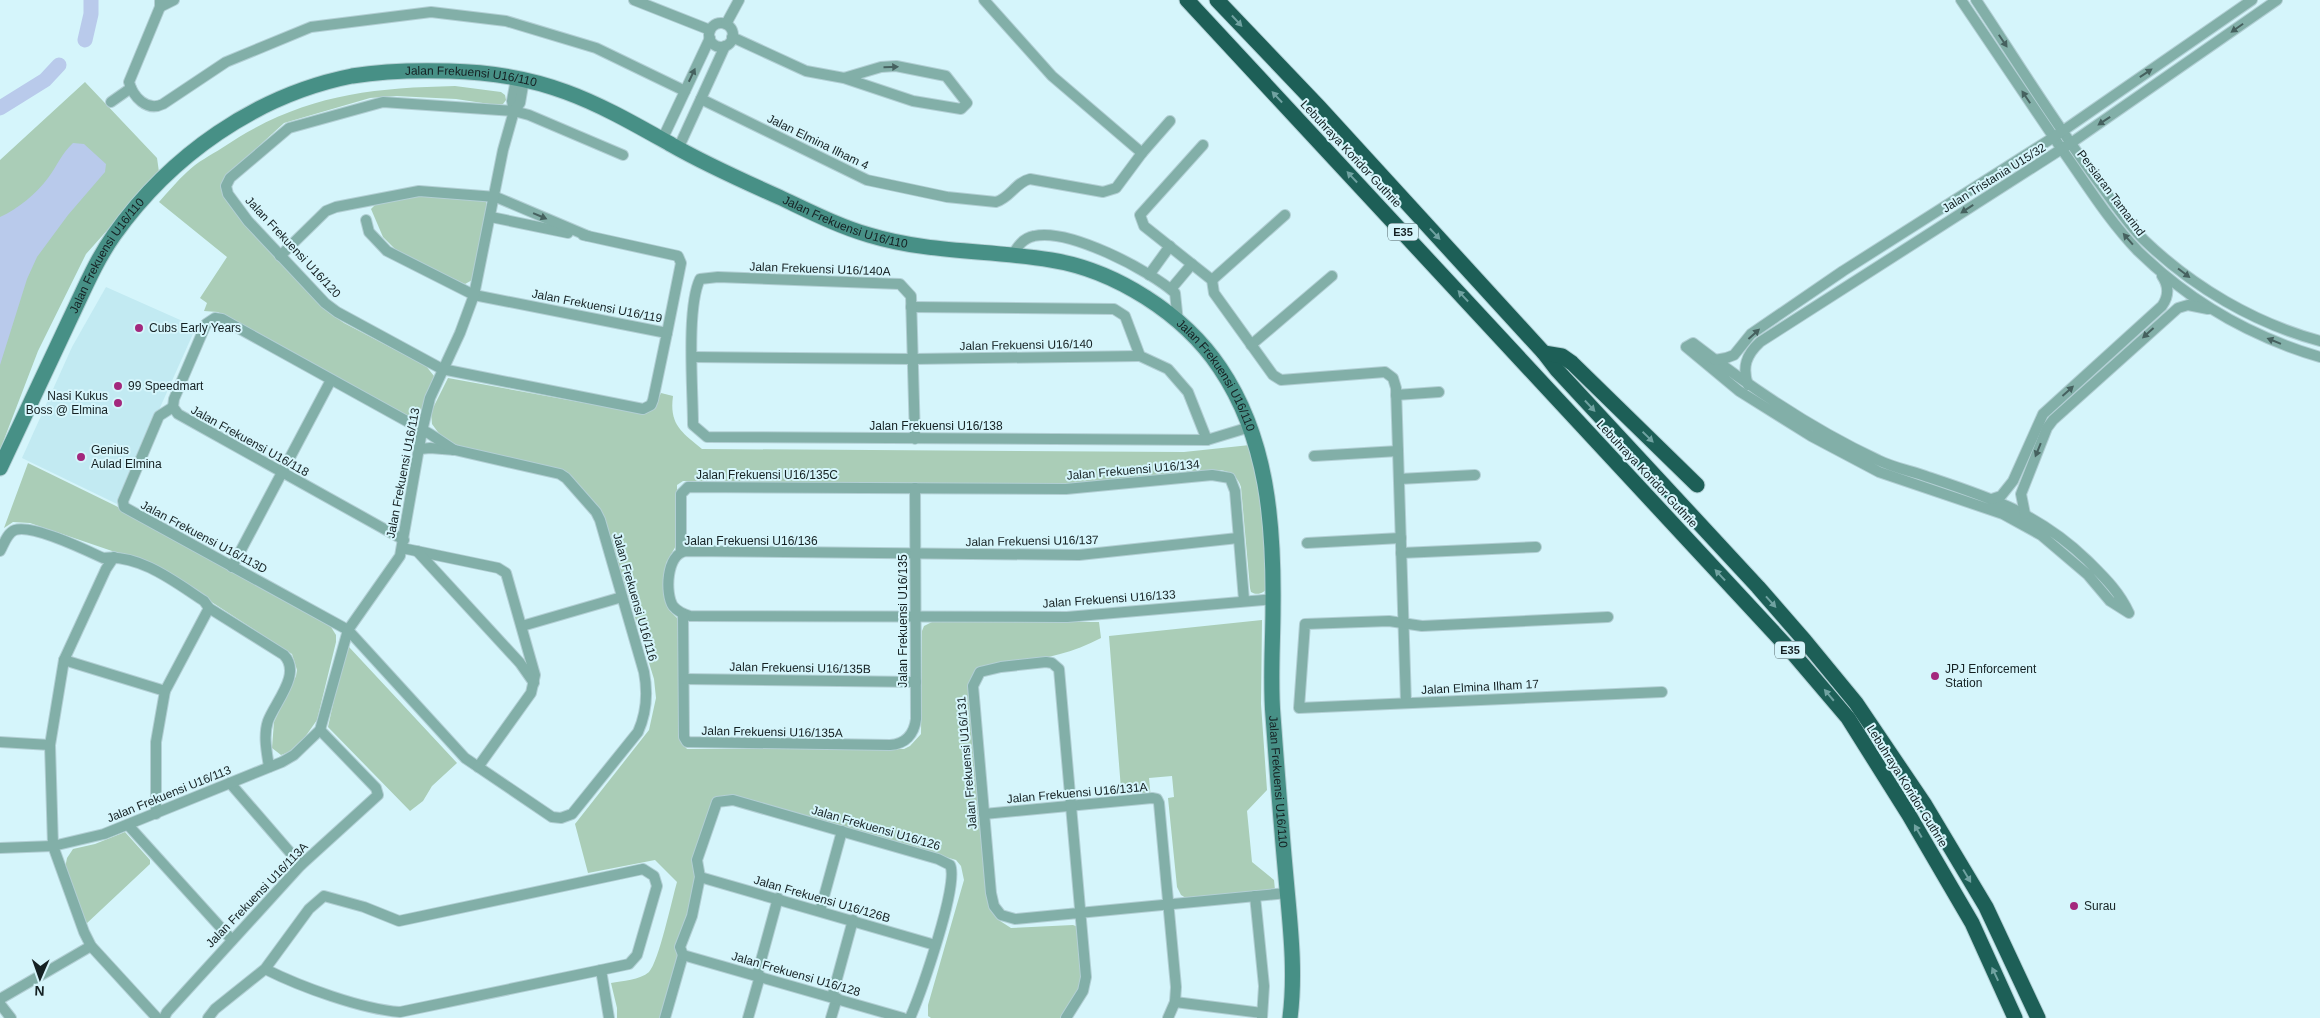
<svg xmlns="http://www.w3.org/2000/svg" width="2320" height="1018" font-family="Arial,sans-serif">
<rect width="100%" height="100%" fill="#d5f5fb"/>
<polygon fill="#c2eaf2" points="106,287 196,327 117,504 22,458 72,347"/>
<g fill="#aacdb7">
<polygon points="85,82 157,158 159,172 86,254 38,351 0,450 0,160"/>
<path d="M 455,86 L 501,92 L 505,95 L 506,100 L 503,104 L 496,105 L 456,99 L 396,96 L 370,98 L 284,123 L 224,178 L 222,184 L 252,228 L 328,312 L 344,323 L 426,366 L 434,376 L 424,401 L 420,420 L 416,423 L 218,312 L 204,311 L 207,303 L 200,298 L 227,257 L 159,202 C 168,192 177,181 187,172 C 197,162 211,155 222,148 C 299,96 365,88 455,86 Z"/>
<polygon points="415,196 485,200 487,205 474,279 465,284 399,253 383,237 371,209 376,204"/>
<path d="M 448,378 L 634,412 L 654,408 L 661,393 L 673,396 C 669,425 682,432 702,449 L 1184,452 L 1250,445 L 1262,496 L 1268,587 C 1264,593 1258,596 1251,592 L 1250,588 L 1241,487 C 1238,477 1231,472 1221,470 L 1079,483 L 1045,484 L 683,481 L 677,485 L 677,544 L 666,563 L 666,602 L 669,610 L 677,618 L 679,624 L 680,741 L 687,749 L 904,749 L 910,746 L 921,734 L 922,631 L 924,626 L 932,622 L 1099,622 L 1101,638 C 1065,657 1027,662 988,667 L 974,684 L 993,909 L 997,919 L 1011,928 L 1073,925 L 1078,927 L 1088,976 L 1065,1018 L 931,1018 L 928,1016 L 928,1005 L 964,880 L 961,866 L 956,860 L 733,795 L 724,796 L 695,855 L 701,877 L 663,1018 L 617,1018 L 617,1008 L 611,983 C 622,981 640,980 649,972 C 659,961 672,899 677,882 L 655,860 L 588,873 L 575,824 L 649,730 L 656,698 L 654,679 L 603,514 L 561,470 L 474,451 L 460,447 L 440,435 L 432,424 L 431,412 Z"/>
<polygon points="28,463 116,506 331,627 336,635 336,642 317,720 305,737 289,752 281,755 272,748 274,722 296,676 297,670 292,654 156,566 30,523 13,522 4,528"/>
<polygon points="1262,620 1261,704 1267,790 1247,811 1252,862 1274,880 1275,890 1186,898 1181,895 1177,887 1168,798 1174,797 1172,776 1149,778 1151,799 1122,802 1109,636"/>
<polygon points="349,647 457,763 432,786 423,801 410,811 328,727 343,659 346,649"/>
<polygon points="125,832 150,860 150,864 86,924 65,868 67,858 73,849 95,844"/>
</g>
<path fill="#b9caeb" d="M 73,143 L 84,144 L 106,164 L 105,172 L 68,215 L 37,257 L 27,279 L 0,365 L 0,217 C 18,209 36,194 48,178 C 57,166 62,153 73,143 Z"/>
<g fill="none" stroke-linecap="round" stroke-linejoin="round">
<g stroke="#b9caeb" stroke-width="15">
<polyline points="85,40 91,14 91,0"/>
<polyline points="0,108 45,80 59,65"/>
</g>
<g stroke="#b2cfd4" stroke-width="12">
<g id="street">
<polyline points="634,0 710,30"/>
<polyline points="984,0 1052,76 1142,153"/>
<path d="M 1961,0 C 1995,50 2029,101 2063,151 C 2087,185 2109,221 2138,251 C 2189,301 2252,337 2320,357"/>
<path d="M 1976,0 C 2016,60 2054,122 2097,180 C 2112,200 2126,222 2144,240 C 2193,287 2254,323 2320,341"/>
<polyline points="160,1 160,7 174,0"/>
<path d="M 160,7 L 129,82 C 133,97 147,112 163,104 L 226,62 L 311,27 L 431,12 L 506,21 L 596,48 L 685,91"/>
<circle cx="721" cy="35" r="12"/>
<polyline points="726,24 739,0"/>
<polyline points="732,37 806,71 844,78 913,101 961,109 967,103 946,76 896,66 881,67 844,78"/>
<path d="M 701,99 L 867,180 L 947,197 L 996,202 C 1010,198 1016,182 1030,179 L 1103,192 L 1116,188 L 1142,153 L 1170,121"/>
<polyline points="111,102 131,88"/>
<polyline points="514,111 512,101 516,79"/>
<polyline points="662,140 710,38"/>
<polyline points="1203,145 1140,215 1144,226 1212,280 1214,293 1273,375 1281,380 1385,372 1393,378 1396,388 1406,703"/>
<polyline points="678,149 725,46"/>
<polyline points="491,217 568,233"/>
<polyline points="366,220 369,232 387,251 474,295 667,333 653,400 651,405 643,409 442,369 337,312 325,303 248,221 228,194 226,186 230,178 289,128 383,102 514,111 529,115 623,155"/>
<polyline points="583,235 678,256 681,263 667,333"/>
<polyline points="280,256 326,211 336,207 419,191 496,197 588,236"/>
<path d="M 1012,256 C 1017,247 1023,238 1034,236 C 1069,228 1149,270 1175,293 L 1178,322"/>
<polyline points="1149,275 1170,246"/>
<polyline points="1212,280 1285,215"/>
<polyline points="1171,289 1192,264"/>
<polyline points="911,307 1114,309 1125,316 1140,356 1168,369 1188,392 1207,440"/>
<path d="M 1693,343 C 1751,388 1811,429 1878,460 C 1894,468 1912,471 1928,477 C 1991,498 2038,513 2087,560 C 2104,577 2119,591 2129,613 L 2110,601 L 2088,575 L 2041,535 L 2003,514 L 1879,472 L 1811,436 L 1739,391 L 1686,347 Z"/>
<polyline points="1251,345 1332,276"/>
<polyline points="693,357 913,359 1140,356"/>
<polyline points="1715,360 1726,358 1734,355 1751,334 1843,271 2054,137 2252,0"/>
<path d="M 1748,385 C 1742,367 1746,355 1760,342 L 2071,143 L 2277,0"/>
<polyline points="1396,395 1439,392"/>
<path d="M 173,407 L 159,416 L 123,501 L 124,507 L 348,630 L 465,758 L 552,817 L 561,818 L 572,814 L 638,732 C 647,712 648,693 644,672 L 600,520 L 596,512 L 566,478 L 560,474 L 455,450 L 430,448 L 420,449"/>
<path d="M 915,439 L 911,296 L 900,284 L 718,277 L 700,279 C 686,308 693,390 693,425 L 707,437 L 1207,440 L 1250,427"/>
<polyline points="1314,456 1398,451"/>
<polyline points="1399,479 1475,475"/>
<path d="M 1992,499 L 2001,496 L 2013,481 L 2043,414 L 2162,306 C 2169,296 2169,286 2162,276"/>
<polyline points="2025,514 2021,494 2047,428 2053,420 2178,308 2188,305 2208,309"/>
<path d="M 1238,538 L 1079,555 L 686,551 C 666,554 665,594 673,606 C 678,612 683,614 690,616 L 1067,617 L 1274,599"/>
<polyline points="404,540 178,414 173,407 174,399 206,324 215,318 222,319 430,434 454,450"/>
<polyline points="1307,543 1401,538"/>
<polyline points="402,548 498,568 506,573 535,675 531,693 478,767"/>
<path d="M 0,551 C 4,544 7,533 15,530 C 32,524 86,550 103,558 C 140,554 175,582 204,601 L 209,608 L 284,655 C 302,674 275,702 268,721 C 263,736 267,753 269,767"/>
<polyline points="417,551 520,663 534,683"/>
<polyline points="681,552 681,494 688,487 1066,489 1212,475 1230,478 1235,491 1244,600"/>
<polyline points="1401,553 1536,547"/>
<polyline points="114,557 106,569 64,660 50,745 53,846 84,932 91,946 157,1018"/>
<polyline points="232,567 331,380"/>
<path d="M 683,614 L 684,737 L 687,742 L 890,745 C 905,744 914,735 916,719 L 915,488"/>
<polyline points="1608,617 1422,626 1389,621 1305,624 1299,708 1662,692"/>
<polyline points="522,626 622,597"/>
<polyline points="64,660 165,691"/>
<polyline points="684,679 916,682"/>
<polyline points="0,742 50,745"/>
<polyline points="230,783 301,865"/>
<polyline points="156,814 156,742 165,691 209,608"/>
<polyline points="984,814 1152,798 1157,799 1159,803 1176,987 1175,1002 1168,1018"/>
<polyline points="128,825 232,940"/>
<polyline points="0,848 53,846 104,834 282,762 294,755 320,730 348,630 400,556 422,431 430,398 460,333 474,295 503,150 514,111 520,103 524,80"/>
<polyline points="700,877 935,945"/>
<polyline points="1255,896 1264,986 1262,1018"/>
<polyline points="820,911 842,831"/>
<polyline points="601,970 609,1018"/>
<polyline points="757,975 778,898"/>
<polyline points="832,997 853,920"/>
<polyline points="0,999 91,946"/>
<polyline points="1175,1002 1262,1013"/>
<polyline points="0,1004 11,1018"/>
<polyline points="164,1018 167,1012 301,865 378,795 376,788 320,730"/>
<path d="M 208,1018 L 215,1009 L 265,969 L 309,909 L 324,896 L 364,907 L 399,921 L 643,869 L 654,876 L 657,886 L 637,955 L 629,964 L 601,970 L 400,1012 C 361,1009 301,987 265,969"/>
<polyline points="665,1018 683,955"/>
<polyline points="748,1018 760,976"/>
<polyline points="831,1018 837,998"/>
<path d="M 903,1018 L 683,955 L 680,947 L 692,916 L 700,877 L 697,860 L 717,802 L 733,800 L 938,859 L 950,865 C 960,883 920,995 910,1018"/>
<polyline points="1066,1018 1083,991 1086,977 1059,669 1052,663 1046,662 1001,667 980,672 973,686 991,893 994,906 1001,915 1015,919 1287,893"/>
</g>
</g>
<g stroke="#b2cfd4" stroke-width="17">
<g id="secondary">
<path id="s1" d="M 0,468 C 23,419 46,370 69,321 C 83,292 95,262 114,235 C 170,156 256,95 352,76 C 383,71 417,70 449,71 C 488,72 529,78 566,92 C 602,105 638,126 672,145 C 707,165 743,181 779,197 C 809,211 838,226 869,235 C 928,253 990,250 1051,260 C 1115,270 1184,314 1220,368 C 1268,439 1274,525 1273,608 C 1273,643 1270,680 1273,716 C 1277,770 1281,824 1286,878 C 1290,924 1296,971 1290,1018"/>
</g>
</g>
<g stroke="#b2cfd4" stroke-width="17">
<g id="highway">
<polyline points="1187,0 1791,651 1848,718 1909,815 1972,923 2015,1018"/>
<polyline points="1217,0 1319,107 1544,353 1557,370 1758,587 1805,641 1856,703 1925,805 1986,907 2038,1018"/>
<polyline points="1544,353 1562,356 1572,363 1697,485"/>
</g>
</g>
<use href="#street" stroke="#82afa8" stroke-width="10"/>
<use href="#secondary" stroke="#479086" stroke-width="15"/>
<use href="#highway" stroke="#1d5f57" stroke-width="15"/>
</g>
<defs><path id="oneway-solid" d="M-6-.8H1V-3.2L6.5 0L1 3.2V.8H-6Z" transform="scale(1.25)"/></defs>
<g fill="#70a2a1">
<use href="#oneway-solid" transform="translate(1237 21) rotate(47)"/>
<use href="#oneway-solid" transform="translate(1277 97) rotate(-133)"/>
<use href="#oneway-solid" transform="translate(1352 177) rotate(-133)"/>
<use href="#oneway-solid" transform="translate(1435 234) rotate(47)"/>
<use href="#oneway-solid" transform="translate(1463 296) rotate(-133)"/>
<use href="#oneway-solid" transform="translate(1590 406) rotate(47)"/>
<use href="#oneway-solid" transform="translate(1648 437) rotate(44)"/>
<use href="#oneway-solid" transform="translate(1720 575) rotate(-133)"/>
<use href="#oneway-solid" transform="translate(1771 602) rotate(48)"/>
<use href="#oneway-solid" transform="translate(1829 695) rotate(-130)"/>
<use href="#oneway-solid" transform="translate(1918 831) rotate(-120)"/>
<use href="#oneway-solid" transform="translate(1967 876) rotate(59)"/>
<use href="#oneway-solid" transform="translate(1995 974) rotate(-115)"/>
</g>
<g fill="#46615f">
<use href="#oneway-solid" transform="translate(2237 28) rotate(145)"/>
<use href="#oneway-solid" transform="translate(2003 41) rotate(56)"/>
<use href="#oneway-solid" transform="translate(891 67) rotate(-2)"/>
<use href="#oneway-solid" transform="translate(2146 73) rotate(-34)"/>
<use href="#oneway-solid" transform="translate(692 75) rotate(-65)"/>
<use href="#oneway-solid" transform="translate(2026 97) rotate(-124)"/>
<use href="#oneway-solid" transform="translate(2104 121) rotate(146)"/>
<use href="#oneway-solid" transform="translate(1967 209) rotate(147)"/>
<use href="#oneway-solid" transform="translate(540 216) rotate(23)"/>
<use href="#oneway-solid" transform="translate(2128 239) rotate(-131)"/>
<use href="#oneway-solid" transform="translate(2184 273) rotate(37)"/>
<use href="#oneway-solid" transform="translate(2148 333) rotate(138)"/>
<use href="#oneway-solid" transform="translate(1754 334) rotate(-42)"/>
<use href="#oneway-solid" transform="translate(2274 341) rotate(-158)"/>
<use href="#oneway-solid" transform="translate(2068 391) rotate(-42)"/>
<use href="#oneway-solid" transform="translate(2038 450) rotate(112)"/>
</g>
<g fill="#a3287d" stroke="#d5f5fb" stroke-width="2">
<circle cx="139" cy="328" r="5"/>
<circle cx="118" cy="386" r="5"/>
<circle cx="118" cy="403" r="5"/>
<circle cx="81" cy="457" r="5"/>
<circle cx="1935" cy="676" r="5"/>
<circle cx="2074" cy="906" r="5"/>
</g>
<g text-anchor="middle" stroke-width="4" stroke-linejoin="round" paint-order="stroke">
<g fill="#d5f5fb" stroke="#4f6164" stroke-width="1">
<rect x="1388" y="223.5" width="30" height="17" rx="4"/>
<rect x="1775" y="641.5" width="30" height="17" rx="4"/>
</g>
<g font-size="11" font-weight="bold" fill="#152123">
<text x="1403" y="236">E35</text>
<text x="1790" y="654">E35</text>
</g>
<g font-size="12" fill="#152123" stroke="#d5f5fb">
<text dy="4" stroke="none"><textPath href="#s1" startOffset="672">Jalan Frekuensi U16/110</textPath></text>
<text transform="translate(818 142) rotate(26)" y="4">Jalan Elmina Ilham 4</text>
<text transform="translate(1351 154) rotate(47)" y="4">Lebuhraya Koridor Guthrie</text>
<text transform="translate(1994 178) rotate(-32)" y="4">Jalan Tristania U15/32</text>
<text transform="translate(2111 193) rotate(53)" y="4">Persiaran Tamarind</text>
<text dy="4" stroke="none"><textPath href="#s1" startOffset="1078">Jalan Frekuensi U16/110</textPath></text>
<text transform="translate(293 247) rotate(47)" y="4">Jalan Frekuensi U16/120</text>
<text dy="4" stroke="none"><textPath href="#s1" startOffset="238">Jalan Frekuensi U16/110</textPath></text>
<text transform="translate(820 269) rotate(2)" y="4">Jalan Frekuensi U16/140A</text>
<text transform="translate(597 306) rotate(11)" y="4">Jalan Frekuensi U16/119</text>
<text transform="translate(1026 345) rotate(-1)" y="4">Jalan Frekuensi U16/140</text>
<text dy="4" stroke="none"><textPath href="#s1" startOffset="1498">Jalan Frekuensi U16/110</textPath></text>
<text x="936" y="430">Jalan Frekuensi U16/138</text>
<text transform="translate(250 441) rotate(29)" y="4">Jalan Frekuensi U16/118</text>
<text transform="translate(1133 470) rotate(-5)" y="4">Jalan Frekuensi U16/134</text>
<text transform="translate(403 473) rotate(-79)" y="4">Jalan Frekuensi U16/113</text>
<text transform="translate(1647 474) rotate(47)" y="4">Lebuhraya Koridor Guthrie</text>
<text x="767" y="479">Jalan Frekuensi U16/135C</text>
<text transform="translate(204 537) rotate(28)" y="4">Jalan Frekuensi U16/113D</text>
<text x="751" y="545">Jalan Frekuensi U16/136</text>
<text transform="translate(1032 541) rotate(-1)" y="4">Jalan Frekuensi U16/137</text>
<text transform="translate(635 597) rotate(74)" y="4">Jalan Frekuensi U16/116</text>
<text transform="translate(1109 599) rotate(-4)" y="4">Jalan Frekuensi U16/133</text>
<text transform="translate(903 621) rotate(-90)" y="4">Jalan Frekuensi U16/135</text>
<text transform="translate(800 668) rotate(1)" y="4">Jalan Frekuensi U16/135B</text>
<text transform="translate(1480 687) rotate(-3)" y="4">Jalan Elmina Ilham 17</text>
<text transform="translate(772 732) rotate(1)" y="4">Jalan Frekuensi U16/135A</text>
<text transform="translate(967 763) rotate(-95)" y="4">Jalan Frekuensi U16/131</text>
<text dy="4" stroke="none"><textPath href="#s1" startOffset="1918">Jalan Frekuensi U16/110</textPath></text>
<text transform="translate(1907 786) rotate(58)" y="4">Lebuhraya Koridor Guthrie</text>
<text transform="translate(1077 793) rotate(-5)" y="4">Jalan Frekuensi U16/131A</text>
<text transform="translate(169 794) rotate(-22)" y="4">Jalan Frekuensi U16/113</text>
<text transform="translate(876 828) rotate(16)" y="4">Jalan Frekuensi U16/126</text>
<text transform="translate(257 895) rotate(-46)" y="4">Jalan Frekuensi U16/113A</text>
<text transform="translate(822 899) rotate(16)" y="4">Jalan Frekuensi U16/126B</text>
<text transform="translate(796 974) rotate(16)" y="4">Jalan Frekuensi U16/128</text>
</g>
<g font-size="12" fill="#152123" stroke="#d5f5fb" text-anchor="start">
<text x="149" y="332">Cubs Early Years</text>
<text x="128" y="390">99 Speedmart</text>
<text x="108" y="400" text-anchor="end">Nasi Kukus<tspan x="108" dy="14">Boss @ Elmina</tspan></text>
<text x="91" y="454">Genius<tspan x="91" dy="14">Aulad Elmina</tspan></text>
<text x="1945" y="673">JPJ Enforcement<tspan x="1945" dy="14">Station</tspan></text>
<text x="2084" y="910">Surau</text>
</g>
</g>
<g transform="translate(40 978) rotate(182)" stroke="#d5f5fb" stroke-width="4" paint-order="stroke">
<path d="M0-4L9 19L0 12L-9 19Z" fill="#152123"/>
<text y="-8" font-size="14" font-weight="bold" text-anchor="middle" fill="#152123">N</text>
</g>
</svg>
